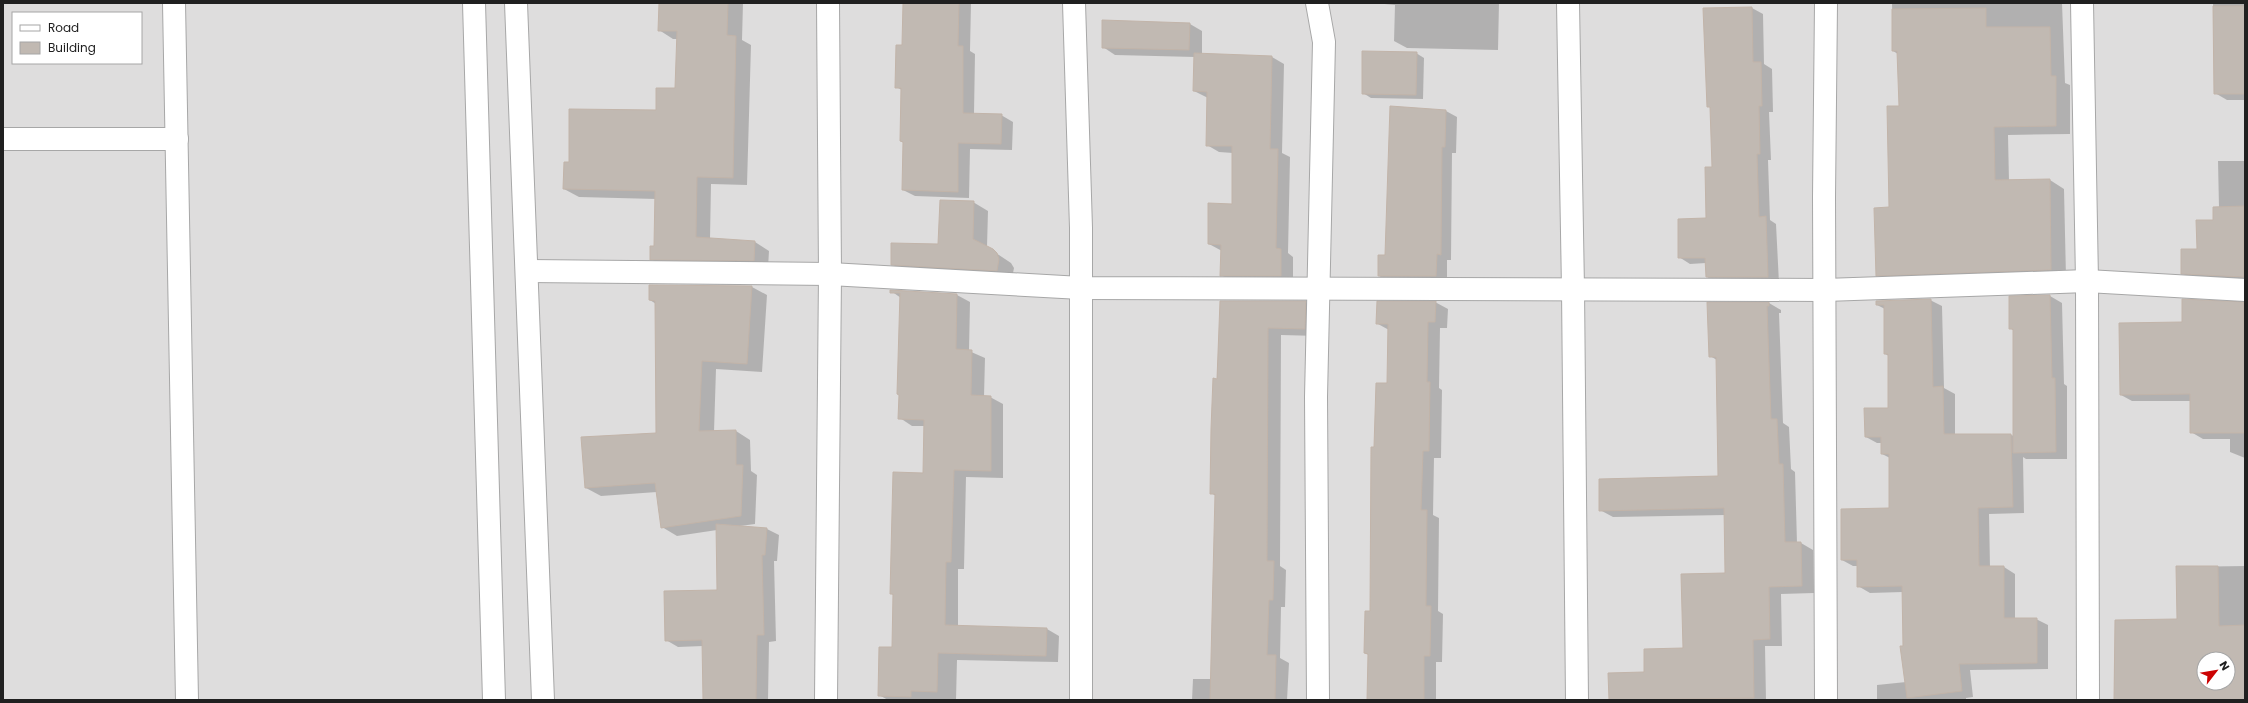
<svg xmlns="http://www.w3.org/2000/svg" width="2248" height="703" font-family="Poppins,sans-serif">
<rect width="100%" height="100%" fill="#f0ede6"/>
<path fill="#dedddd" fill-rule="evenodd" d="M 3,3 L 2245,3 L 2245,700 L 3,700 ZM 13,13 L 141,13 L 141,63 L 13,63 ZM 2204,659 L 2228,659 L 2228,683 L 2204,683 Z"/>
<g fill="#0003" fill-rule="evenodd">
<polygon points="660,3 743,3 742,40 751,45 747,185 711,184 710,239 755,242 769,251 768,268 665,267 651,259 655,247 656,199 579,197 564,189 657,112 676,89 678,39 673,39 659,30"/>
<polygon points="904,3 971,3 970,51 975,54 974,114 1001,115 1013,122 1012,150 970,149 969,198 915,196 903,190 904,143 901,141 902,90 896,87 903,46"/>
<polygon points="1374,3 1499,3 1498,50 1407,48 1394,41 1395,5"/>
<polygon points="1892,3 2062,3 2065,83 2070,85 2070,134 2008,135 2009,181 2050,180 2064,189 2066,277 1891,283 1877,275 1890,208 1900,107 1898,54 1893,51"/>
<polygon points="2213,3 2245,3 2245,100 2227,100 2215,93"/>
<polygon points="1752,8 1763,14 1764,64 1772,69 1773,112 1769,112 1771,160 1768,160 1770,220 1776,224 1779,283 1718,283 1707,277 1706,263 1690,264 1679,257 1707,219 1713,168 1711,108 1708,106"/>
<polygon points="1190,24 1202,31 1202,54 1272,57 1284,64 1282,153 1290,157 1288,253 1293,257 1293,283 1234,282 1221,275 1222,251 1209,244 1233,205 1233,153 1219,152 1207,145 1208,98 1194,91 1195,57 1115,55 1103,47"/>
<polygon points="1416,53 1424,58 1423,99 1371,98 1363,93"/>
<polygon points="1391,107 1446,111 1457,117 1456,153 1452,153 1451,260 1447,260 1447,282 1390,282 1379,276 1386,256"/>
<polygon points="2218,161 2245,161 2245,283 2194,280 2182,273 2214,221 2219,208"/>
<polygon points="973,202 988,211 987,247 1011,263 1014,268 1012,278 907,273 892,264 939,245"/>
<polygon points="752,287 767,295 762,372 716,369 714,432 736,431 750,440 751,471 757,475 755,524 740,526 767,529 779,535 777,561 774,561 776,641 769,642 768,700 704,700 703,646 678,647 666,640 718,591 717,530 677,536 662,527 657,492 601,496 586,488 658,433 656,304 650,300"/>
<polygon points="891,291 957,295 970,302 969,351 985,358 984,397 990,397 1003,404 1003,478 966,477 964,569 958,569 958,627 1047,629 1059,636 1058,662 957,660 956,700 888,700 879,695 893,648 894,595 891,594 924,474 924,426 912,426 900,418 901,298"/>
<polygon points="2050,296 2062,303 2064,384 2067,386 2067,459 2026,459 2023,457 2024,513 1989,514 1990,567 2004,567 2015,574 2015,619 2036,619 2048,625 2048,669 1970,670 1973,697 1966,698 1966,700 1877,700 1877,685 1906,682 1903,592 1870,593 1858,586 1858,566 1853,566 1842,560 1890,509 1890,458 1882,454 1882,443 1877,443 1866,437 1890,409 1889,356 1885,354 1885,309 1877,305 1930,300 1942,306 1944,388 1955,394 1955,435 2011,435 2014,436 2014,331 2010,328"/>
<polygon points="2183,300 2245,303 2245,458 2230,452 2230,439 2203,439 2191,432 2191,401 2132,401 2121,395 2183,323"/>
<polygon points="1221,302 1305,302 1318,309 1318,336 1281,335 1280,566 1286,570 1285,607 1281,607 1280,658 1289,663 1287,700 1192,700 1193,679 1212,679 1216,496 1211,493"/>
<polygon points="1435,302 1448,309 1447,328 1440,328 1439,388 1442,390 1441,458 1434,458 1433,515 1439,518 1438,611 1443,614 1442,662 1436,662 1436,700 1368,700 1369,655 1365,653 1371,612 1375,448 1388,384 1389,330 1378,324"/>
<polygon points="1769,303 1781,310 1781,313 1779,313 1783,423 1789,427 1791,469 1795,472 1797,543 1801,543 1813,550 1814,593 1781,594 1782,646 1765,646 1766,700 1610,700 1609,674 1646,673 1684,649 1726,574 1726,515 1613,517 1600,510 1719,477 1717,360 1710,356"/>
<path d="M 2245,566 L 2245,700 L 2115,700 L 2114,663 L 2178,620 L 2177,567 ZM 2204,659 L 2228,659 L 2228,683 L 2204,683 Z"/>
</g>
<g fill="#c1b9b2" stroke="#c2b4a9" fill-rule="evenodd">
<polygon points="659,3 728,3 727,35 736,36 733,178 697,177 696,237 755,241 754,261 650,260 650,246 654,246 655,191 563,189 564,162 569,162 569,109 656,110 656,88 675,88 677,31 658,31"/>
<polygon points="903,3 959,3 958,46 963,46 963,113 1002,114 1001,144 958,143 958,192 902,190 903,142 900,141 901,88 895,88 896,45 902,45"/>
<polygon points="2213,6 2245,6 2245,94 2214,94"/>
<polygon points="1752,7 1753,62 1761,62 1762,106 1759,106 1760,154 1757,154 1759,217 1766,216 1768,277 1706,277 1705,258 1678,258 1678,219 1706,218 1705,167 1712,167 1710,107 1707,107 1703,8"/>
<polygon points="1986,8 1986,27 2050,27 2051,76 2056,76 2056,126 1994,127 1995,180 2050,179 2051,270 1876,276 1874,208 1889,207 1887,106 1899,106 1897,51 1892,51 1892,9"/>
<polygon points="1102,20 1190,23 1189,50 1102,48"/>
<polygon points="1362,51 1417,52 1416,95 1362,94"/>
<polygon points="1194,53 1272,56 1270,149 1278,149 1276,248 1281,249 1281,276 1220,276 1221,245 1208,244 1208,203 1232,204 1232,146 1206,146 1207,92 1193,91"/>
<polygon points="1390,106 1446,110 1445,147 1442,147 1441,255 1437,254 1436,276 1378,276 1378,255 1385,255"/>
<polygon points="940,200 974,201 973,239 993,249 997,253 999,259 997,271 891,265 891,243 938,244"/>
<polygon points="2244,206 2244,277 2181,274 2181,249 2197,249 2196,220 2213,220 2213,207"/>
<polygon points="649,285 752,286 747,364 702,361 699,431 736,430 736,465 743,465 741,516 661,528 655,483 585,488 581,437 656,433 655,301 649,300"/>
<polygon points="890,290 957,294 956,349 972,350 971,395 991,396 991,471 954,470 951,562 946,562 945,625 1047,628 1046,656 938,653 937,692 911,691 911,697 878,696 879,647 892,647 893,594 890,594 893,472 923,473 924,420 898,419 899,395 897,394 900,293 890,293"/>
<polygon points="2050,295 2052,378 2055,378 2056,452 2013,453 2013,329 2009,329 2009,296"/>
<polygon points="1931,299 1933,387 1943,386 1944,434 2011,434 2013,507 1978,508 1979,566 2004,566 2004,618 2037,618 2037,663 1959,664 1962,691 1907,698 1900,646 1903,646 1902,586 1857,587 1857,560 1841,560 1841,509 1889,508 1889,454 1881,454 1881,437 1865,437 1864,408 1888,408 1888,354 1884,354 1884,305 1876,305 1876,301"/>
<polygon points="2182,299 2244,302 2245,433 2190,433 2190,394 2120,395 2119,323 2182,322"/>
<polygon points="1220,301 1306,301 1305,329 1268,328 1267,561 1274,561 1273,600 1269,600 1267,655 1276,655 1275,700 1210,700 1215,494 1210,494 1211,429 1213,378 1217,379"/>
<polygon points="1377,301 1436,301 1435,322 1428,322 1427,382 1430,382 1429,451 1423,451 1421,510 1427,510 1426,606 1431,606 1430,656 1424,656 1424,700 1367,700 1368,654 1364,653 1365,611 1370,611 1371,447 1374,447 1376,383 1387,383 1388,324 1376,324"/>
<polygon points="1707,302 1769,302 1769,306 1767,306 1771,419 1777,419 1779,464 1783,464 1785,542 1801,542 1802,586 1769,587 1770,639 1753,640 1754,698 1609,700 1608,673 1644,672 1644,649 1683,648 1681,574 1725,573 1724,508 1599,511 1599,479 1718,476 1716,357 1709,357"/>
<polygon points="716,524 767,528 765,555 762,555 764,635 757,635 756,700 703,700 702,640 665,641 664,591 717,590"/>
<path d="M 2176,566 L 2218,566 L 2219,626 L 2245,625 L 2245,700 L 2114,700 L 2115,620 L 2177,619 ZM 2204,659 L 2228,659 L 2228,683 L 2204,683 Z"/>
</g>
<g fill="none" stroke-linecap="round" stroke-linejoin="round">
<g stroke="#a7a7a7" stroke-width="24">
<g id="minor">
<polyline points="174,3 187,700"/>
<polyline points="1074,3 1081,228 1081,700"/>
<polyline points="1317,3 1324,42 1316,397 1318,700"/>
<polyline points="1568,3 1573,289 1577,700"/>
<polyline points="1826,3 1824,197 1826,700"/>
<polyline points="2082,3 2087,281 2088,700"/>
<polyline points="3,139 177,139"/>
<polyline points="528,271 830,274 1081,288 1825,290 2087,281 2245,290"/>
<polyline points="826,700 830,274 828,3"/>
</g>
</g>
<g stroke="#a7a7a7" stroke-width="24">
<g id="tertiary">
<polyline points="474,3 494,700"/>
<polyline points="516,3 543,700"/>
</g>
</g>
<use href="#minor" stroke="#fff" stroke-width="22"/>
<use href="#tertiary" stroke="#fff" stroke-width="22"/>
</g>
<rect width="2248" height="703" fill="none" stroke="#202020" stroke-width="8"/>
<rect x="12" y="12" width="130" height="52" fill="#ffffff" stroke="#a6a6a6"/>
<rect x="20" y="25" width="20" height="6" fill="#ffffff" stroke="#a6a6a6"/>
<text x="48" y="32" font-size="12" fill="#202020">Road</text>
<rect x="20" y="42" width="20" height="12" fill="#c1b9b2" stroke="#a6a6a6"/>
<text x="48" y="52" font-size="12" fill="#202020">Building</text>
<g transform="translate(2216 671) rotate(59)"><circle r="19" fill="#ffffff" stroke="#a6a6a6"/>
<path d="M0-3L7 15L0 10L-7 15Z" fill="#cc0303"/>
<text y="-6" font-size="11" font-weight="bold" text-anchor="middle" fill="#202020">N</text>
</g>
</svg>
